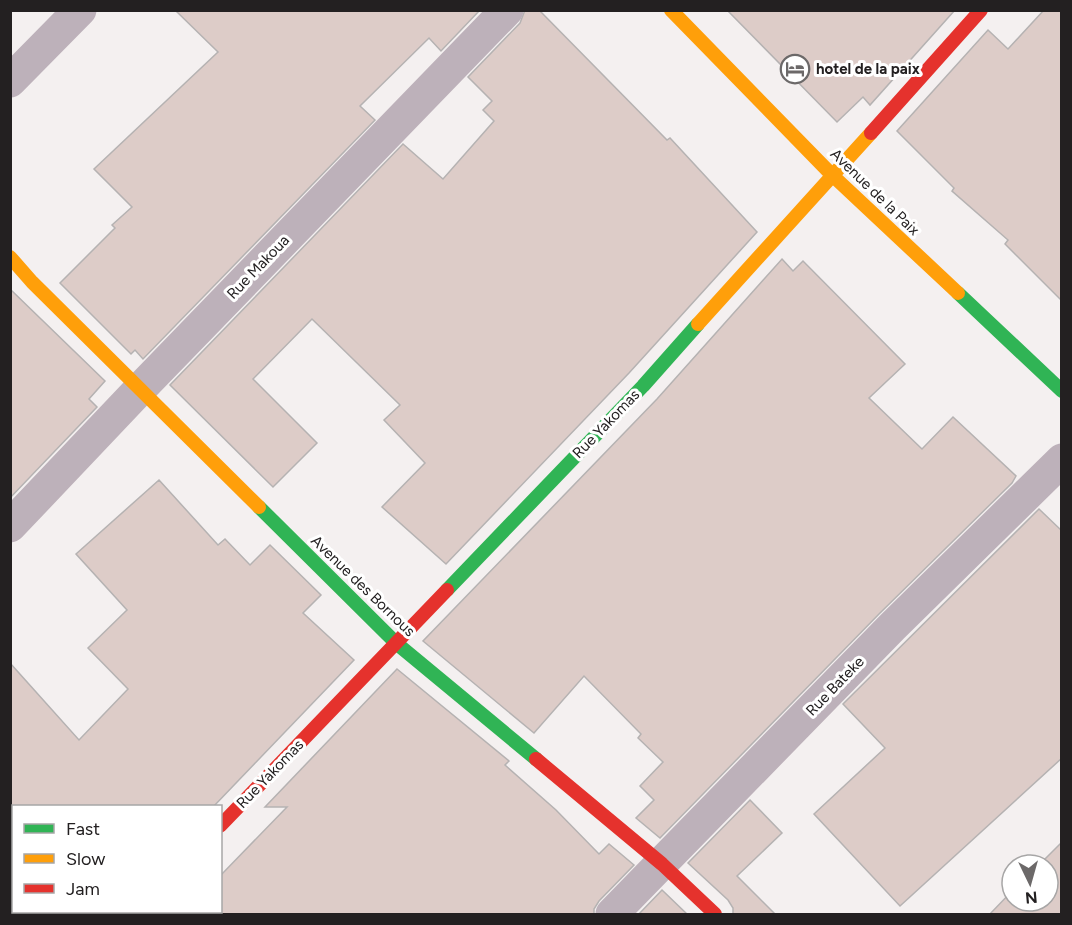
<svg xmlns="http://www.w3.org/2000/svg" width="1072" height="925" font-family="Figtree,sans-serif">
<rect width="100%" height="100%" fill="#f4f0f0"/>
<g fill="#ddccc8" stroke="#b5b2b2" stroke-width="1.5">
<polygon points="175,10 480,10 441,51 429,38 360,106 375,120 143,359 135,350 131,354 60,283 115,228 112,225 132,207 94,169 218,52"/>
<polygon points="525,10 539,10 667,140 670,138 757,232 629,373 446,564 382,507 425,463 384,420 400,405 312,319 253,379 317,443 273,487 170,385 403,144 443,179 494,121 483,110 492,101 468,77 520,23"/>
<polygon points="727,10 955,10 870,105 863,97 837,122"/>
<polygon points="1044,10 1062,10 1062,301 1005,244 1008,240 952,191 954,188 897,131 988,30 1008,49"/>
<polygon points="782,259 793,271 803,261 905,364 869,398 922,449 953,417 1016,476 1012,483 879,614 660,838 636,818 654,800 640,786 663,762 638,738 641,734 584,676 534,733 423,641 657,399"/>
<polygon points="10,289 105,381 89,399 97,407 10,498"/>
<polygon points="159,480 218,545 225,539 250,565 270,545 321,595 303,613 354,660 213,807 10,807 10,663 79,740 128,689 88,648 127,610 76,554"/>
<polygon points="1039,509 1062,531 1062,758 900,906 814,814 885,748 843,704"/>
<polygon points="397,669 509,761 505,765 556,810 599,854 609,844 634,865 599,901 594,909 594,915 220,915 220,876 287,807 265,807"/>
<polygon points="750,800 782,833 737,876 776,915 733,915 733,908 728,900 688,863"/>
<polygon points="1062,842 1062,915 989,915 1012,891 1012,901 1048,901 1048,865 1039,865"/>
<polygon points="662,890 688,915 638,915"/>
</g>
<g fill="none" stroke-linecap="round" stroke-linejoin="round">
<g stroke="#bdb1ba" stroke-width="33">
<polyline points="10,81 80,10"/>
<polyline points="10,526 140,389 507,10"/>
<polyline points="136,914 139,912"/>
<polyline points="612,914 892,627 1062,460"/>
</g>
<g stroke="#30b455" stroke-width="14">
<polyline points="958,293 1062,391"/>
<polyline points="259,507 396,643 536,759"/>
<polyline points="447,590 643,386 698,324"/>
</g>
<g stroke="#ff9f0a" stroke-width="14">
<polyline points="671,10 832,175 958,293"/>
<polyline points="10,257 32,282 259,507"/>
<polyline points="698,324 871,133"/>
</g>
<g stroke="#e5322d" stroke-width="14">
<polyline points="871,133 981,10"/>
<polyline points="536,759 662,864 715,914"/>
<polyline points="220,826 447,590"/>
</g>
</g>
<defs>
<g id="hotel-ring" transform="scale(1.5)"><circle r="9.5" fill="#fff" stroke="#6c6969" stroke-width="1.5"/><path d="M-6-4.5h1.5V1H6V5H4.5V3h-9V5H-6ZM-4 0a1.8 1.8 0 1 1 3.6 0ZM.5 0V-2.5h3Q6-2.5 6 0Z" fill="#6c6969"/></g>
</defs>
<g fill-rule="evenodd">
<use href="#hotel-ring" x="795" y="69"/>
</g>
<g text-anchor="middle" stroke-width="6" stroke-linejoin="round" paint-order="stroke">
<g font-size="15" font-weight="bold" fill="#232021" stroke="#fff" text-anchor="start">
<text x="816" y="74">hotel de la paix</text>
</g>
<g font-size="15" fill="#232021" stroke="#fff">
<text transform="translate(875 192) rotate(44)" y="5">Avenue de la Paix</text>
<text transform="translate(258 267) rotate(-46)" y="5">Rue Makoua</text>
<text transform="translate(606 424) rotate(-46)" y="5">Rue Yakomas</text>
<text transform="translate(363 586) rotate(44)" y="5">Avenue des Bornous</text>
<text transform="translate(835 686) rotate(-46)" y="5">Rue Bateke</text>
<text transform="translate(270 774) rotate(-46)" y="5">Rue Yakomas</text>
</g>
</g>
<rect width="1072" height="925" fill="none" stroke="#232021" stroke-width="24"/>
<rect x="12" y="805" width="210" height="108" fill="#ffffff" stroke="#a7a6a6" stroke-width="1.5"/>
<rect x="24" y="824" width="30" height="9" fill="#30b455" stroke="#a7a6a6" stroke-width="1.5"/>
<text x="66" y="835" font-size="18" fill="#232021">Fast</text>
<rect x="24" y="854" width="30" height="9" fill="#ff9f0a" stroke="#a7a6a6" stroke-width="1.5"/>
<text x="66" y="865" font-size="18" fill="#232021">Slow</text>
<rect x="24" y="884" width="30" height="9" fill="#e5322d" stroke="#a7a6a6" stroke-width="1.5"/>
<text x="66" y="895" font-size="18" fill="#232021">Jam</text>
<g transform="translate(1030 883) rotate(175)"><circle r="28" fill="#ffffff" stroke="#a7a6a6" stroke-width="1.5"/>
<path d="M0-4.5L10 22L0 15L-10 22Z" fill="#6c6969"/>
<text y="-9" font-size="16" font-weight="bold" text-anchor="middle" fill="#232021">N</text>
</g>
</svg>
